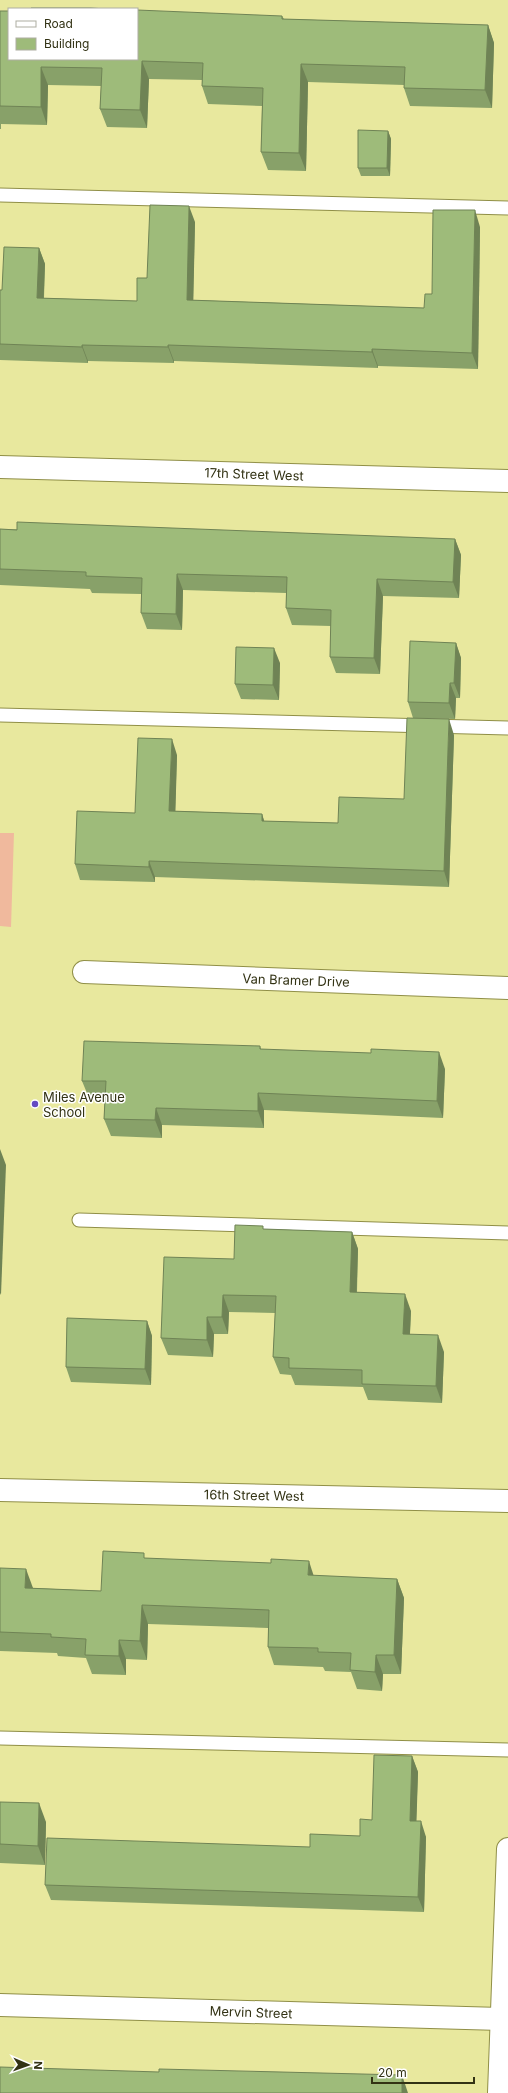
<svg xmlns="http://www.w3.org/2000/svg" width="508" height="2093" font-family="Inter,sans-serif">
<rect width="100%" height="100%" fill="#e8e89e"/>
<polygon fill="#f0b99d" points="0,833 14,833 11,927 0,926"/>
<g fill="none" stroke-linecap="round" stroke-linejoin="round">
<g stroke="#908f47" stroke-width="15">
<g id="service">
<polyline points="0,195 508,208"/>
<polyline points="0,715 508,728"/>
<polyline points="79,1220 508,1233"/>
<polyline points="0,1738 508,1750"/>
</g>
</g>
<g stroke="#908f47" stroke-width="24">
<g id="minor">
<polyline points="0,467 508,481"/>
<polyline points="84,972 508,988"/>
<polyline points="0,2005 501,2019"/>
<polyline points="499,2093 508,1849"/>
</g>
</g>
<g stroke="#908f47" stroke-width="24">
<polyline id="tertiary" points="0,1490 508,1501"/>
</g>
<use href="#service" stroke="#fff" stroke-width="13"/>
<use href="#minor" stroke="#fff" stroke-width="22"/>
<use href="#tertiary" stroke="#fff" stroke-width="22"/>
</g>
<g fill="#88a169">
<polygon points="0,11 9,59 282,16 284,19 488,25 494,43 492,108 410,106 404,88 404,85 308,82 306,171 268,170 261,152 262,106 208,104 202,86 202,80 149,79 147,128 107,127 100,109 101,86 48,85 47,125 1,124 1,129 0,129"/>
<polygon points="388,131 391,139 390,176 361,176 358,168"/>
<polygon points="195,222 193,300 424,308 432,294 480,227 478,369 378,366 378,368 174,361 174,363 88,361 88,363 0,360 0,290 2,290 39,248 45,264 44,298 137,301 147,278"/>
<polygon points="0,529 455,539 461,555 459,598 383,596 380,674 336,673 330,657 331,626 292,625 286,608 286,593 183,590 182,630 147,629 141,613 141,594 92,593 90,589 0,585"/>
<polygon points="456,643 461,658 460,698 456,698 455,719 413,718 408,702"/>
<polygon points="280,663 279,700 241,699 235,684"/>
<polygon points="454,735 449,887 155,877 155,882 80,880 75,864 135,813 177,755 175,811 262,814 264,821 338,823 404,799"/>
<polygon points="260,1046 261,1049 445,1069 443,1118 264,1110 264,1128 162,1125 162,1138 111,1136 104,1119 105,1098 89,1098 82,1081"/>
<polygon points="264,1229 352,1232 358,1249 357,1292 411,1311 410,1334 444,1352 442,1403 368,1400 363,1387 295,1385 291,1375 280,1374 273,1357 275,1313 229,1312 228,1334 214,1334 213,1357 168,1355 161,1338 234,1259"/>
<polygon points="147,1321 152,1336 151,1385 71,1382 66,1367"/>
<polygon points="146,1558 314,1576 397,1579 404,1598 401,1674 383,1674 382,1691 357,1689 351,1672 325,1671 323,1667 274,1665 268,1647 268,1628 148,1624 147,1660 126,1659 126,1675 92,1674 86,1658 58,1656 57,1653 0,1651 0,1568 33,1588 101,1591"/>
<polygon points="412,1756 418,1772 416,1821 426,1837 424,1912 51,1900 45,1885 310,1847 360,1836 372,1820"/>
<polygon points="0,1802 46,1822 45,1865 0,1863"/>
</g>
<g fill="#6f8355">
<polygon points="488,25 494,43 492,108 485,90"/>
<polygon points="142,61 149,79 147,128 140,110"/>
<polygon points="301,64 308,82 306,171 299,153"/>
<polygon points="41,67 48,85 47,125 41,107"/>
<polygon points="388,131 391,139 390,176 387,168"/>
<polygon points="189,206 195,222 193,316 187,300"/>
<polygon points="475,210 480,227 478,369 472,353"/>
<polygon points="39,248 45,264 43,314 37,298"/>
<polygon points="82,345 88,361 88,363 82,347"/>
<polygon points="168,345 174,361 174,363 168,347"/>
<polygon points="372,349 378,366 378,368 372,352"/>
<polygon points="455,539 461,555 459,598 453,582"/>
<polygon points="177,574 183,590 182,630 176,614"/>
<polygon points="377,579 383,596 380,674 374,658"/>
<polygon points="456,643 461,658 460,698 454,683"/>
<polygon points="274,648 280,663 279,700 273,685"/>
<polygon points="450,683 456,698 455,719 449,703"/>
<polygon points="449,719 454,735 449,887 444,871"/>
<polygon points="172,739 177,755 175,827 169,811"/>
<polygon points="262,814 267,830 262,821"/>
<polygon points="149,861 155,877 155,882 149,867"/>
<polygon points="439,1052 445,1069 443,1118 437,1101"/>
<polygon points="258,1093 264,1110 264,1128 258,1111"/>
<polygon points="156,1108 162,1125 162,1138 155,1120"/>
<polygon points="0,1149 6,1165 1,1295 0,1293"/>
<polygon points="352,1232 358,1249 356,1309 350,1292"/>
<polygon points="405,1294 411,1311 409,1351 403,1334"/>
<polygon points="223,1295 229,1312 228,1334 222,1317"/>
<polygon points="207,1317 214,1334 213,1357 207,1340"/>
<polygon points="147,1321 152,1336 151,1385 145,1369"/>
<polygon points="438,1335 444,1352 442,1403 436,1386"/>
<polygon points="309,1561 315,1580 308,1575"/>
<polygon points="26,1569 33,1588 25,1588"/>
<polygon points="397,1579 404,1598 401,1674 394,1655"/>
<polygon points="142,1605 148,1624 147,1660 140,1641"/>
<polygon points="119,1640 126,1659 126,1675 119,1656"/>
<polygon points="376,1655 383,1674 382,1691 375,1672"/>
<polygon points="412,1756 418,1772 416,1836 410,1821"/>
<polygon points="39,1803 46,1822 45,1865 38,1846"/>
<polygon points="421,1821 426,1837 424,1912 418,1897"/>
<polygon points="402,2075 408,2093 402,2093"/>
</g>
<g fill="#9ebb7a" stroke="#6f8355">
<polygon points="31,8 91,8 106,9 31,9"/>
<polygon points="137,10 282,16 282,19 488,25 485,90 404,88 405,67 301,64 299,153 261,152 263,88 202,86 203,63 142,61 140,110 100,109 102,68 41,67 41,107 0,106 0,11 9,11 9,59 137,59"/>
<polygon points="358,130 388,131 387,168 358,168"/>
<polygon points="150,205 189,206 187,300 424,308 425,294 432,294 433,210 475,210 472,353 372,349 372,352 168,345 168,347 82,345 82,347 0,344 0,290 2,290 4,247 39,248 37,298 137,301 137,278 147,278"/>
<polygon points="17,522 455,539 453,582 377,579 374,658 330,657 331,610 286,608 287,577 177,574 176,614 141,613 142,578 86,576 86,572 0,569 0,529 17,530"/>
<polygon points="410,641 456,643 454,683 450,683 449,703 408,702"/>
<polygon points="236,647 274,648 273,685 235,684"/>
<polygon points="407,718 449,719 444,871 149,861 149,867 75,864 77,811 135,813 138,738 172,739 169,811 262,814 262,821 338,823 339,797 404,799"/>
<polygon points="84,1041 260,1046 260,1049 371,1053 371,1049 439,1052 437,1101 258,1093 258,1111 156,1108 155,1120 104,1119 106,1081 82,1081"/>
<polygon points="235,1225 263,1226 263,1229 352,1232 350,1292 405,1294 403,1334 438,1335 436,1386 362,1384 362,1370 289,1368 289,1358 273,1357 276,1296 223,1295 222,1317 207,1317 207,1340 161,1338 164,1257 234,1259"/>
<polygon points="67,1318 147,1321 145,1369 66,1367"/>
<polygon points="103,1551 144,1553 144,1558 271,1563 271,1559 309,1561 308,1575 397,1579 394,1655 376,1655 375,1672 350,1670 351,1653 318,1652 318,1648 268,1647 269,1610 142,1605 140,1641 119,1640 119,1656 85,1655 86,1639 51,1637 51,1634 0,1632 0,1568 26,1569 25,1588 101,1591"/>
<polygon points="374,1755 412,1756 410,1821 421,1821 418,1897 45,1885 47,1838 310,1847 310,1834 360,1836 360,1819 372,1820"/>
<polygon points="0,1802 39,1803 38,1846 0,1844"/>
<polygon points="0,2067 159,2072 159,2069 402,2075 402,2093 0,2093"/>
</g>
<circle fill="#6449c2" stroke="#fff" stroke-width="1.5" cx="35" cy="1104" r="4"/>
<g text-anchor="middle" stroke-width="3" stroke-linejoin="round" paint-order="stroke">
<g font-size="13" fill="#323214" stroke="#fff">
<text transform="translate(254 474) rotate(2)" y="5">17th Street West</text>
<text transform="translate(296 980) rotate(2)" y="5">Van Bramer Drive</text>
<text transform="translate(254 1495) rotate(1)" y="5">16th Street West</text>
<text transform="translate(251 2012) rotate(2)" y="5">Mervin Street</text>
</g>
<g font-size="13" fill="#323214" stroke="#fff" text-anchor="start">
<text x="43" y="1102">Miles Avenue<tspan x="43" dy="15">School</tspan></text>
</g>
</g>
<rect x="8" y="8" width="130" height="52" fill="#ffffff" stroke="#adada1"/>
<rect x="16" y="21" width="20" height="6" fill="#ffffff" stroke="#adada1"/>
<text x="44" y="28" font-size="12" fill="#323214">Road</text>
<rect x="16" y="38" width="20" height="12" fill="#9ebb7a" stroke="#adada1"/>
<text x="44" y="48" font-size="12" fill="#323214">Building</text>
<g transform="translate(28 2065) rotate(92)" stroke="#ffffff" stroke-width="3" paint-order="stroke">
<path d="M0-3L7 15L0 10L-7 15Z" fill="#323214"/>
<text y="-6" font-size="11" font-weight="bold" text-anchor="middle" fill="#323214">N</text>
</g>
<path d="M372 2077v6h102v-6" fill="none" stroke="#323214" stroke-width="2"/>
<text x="378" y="2077" font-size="12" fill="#323214" stroke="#ffffff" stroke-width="3" paint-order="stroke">20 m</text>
</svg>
